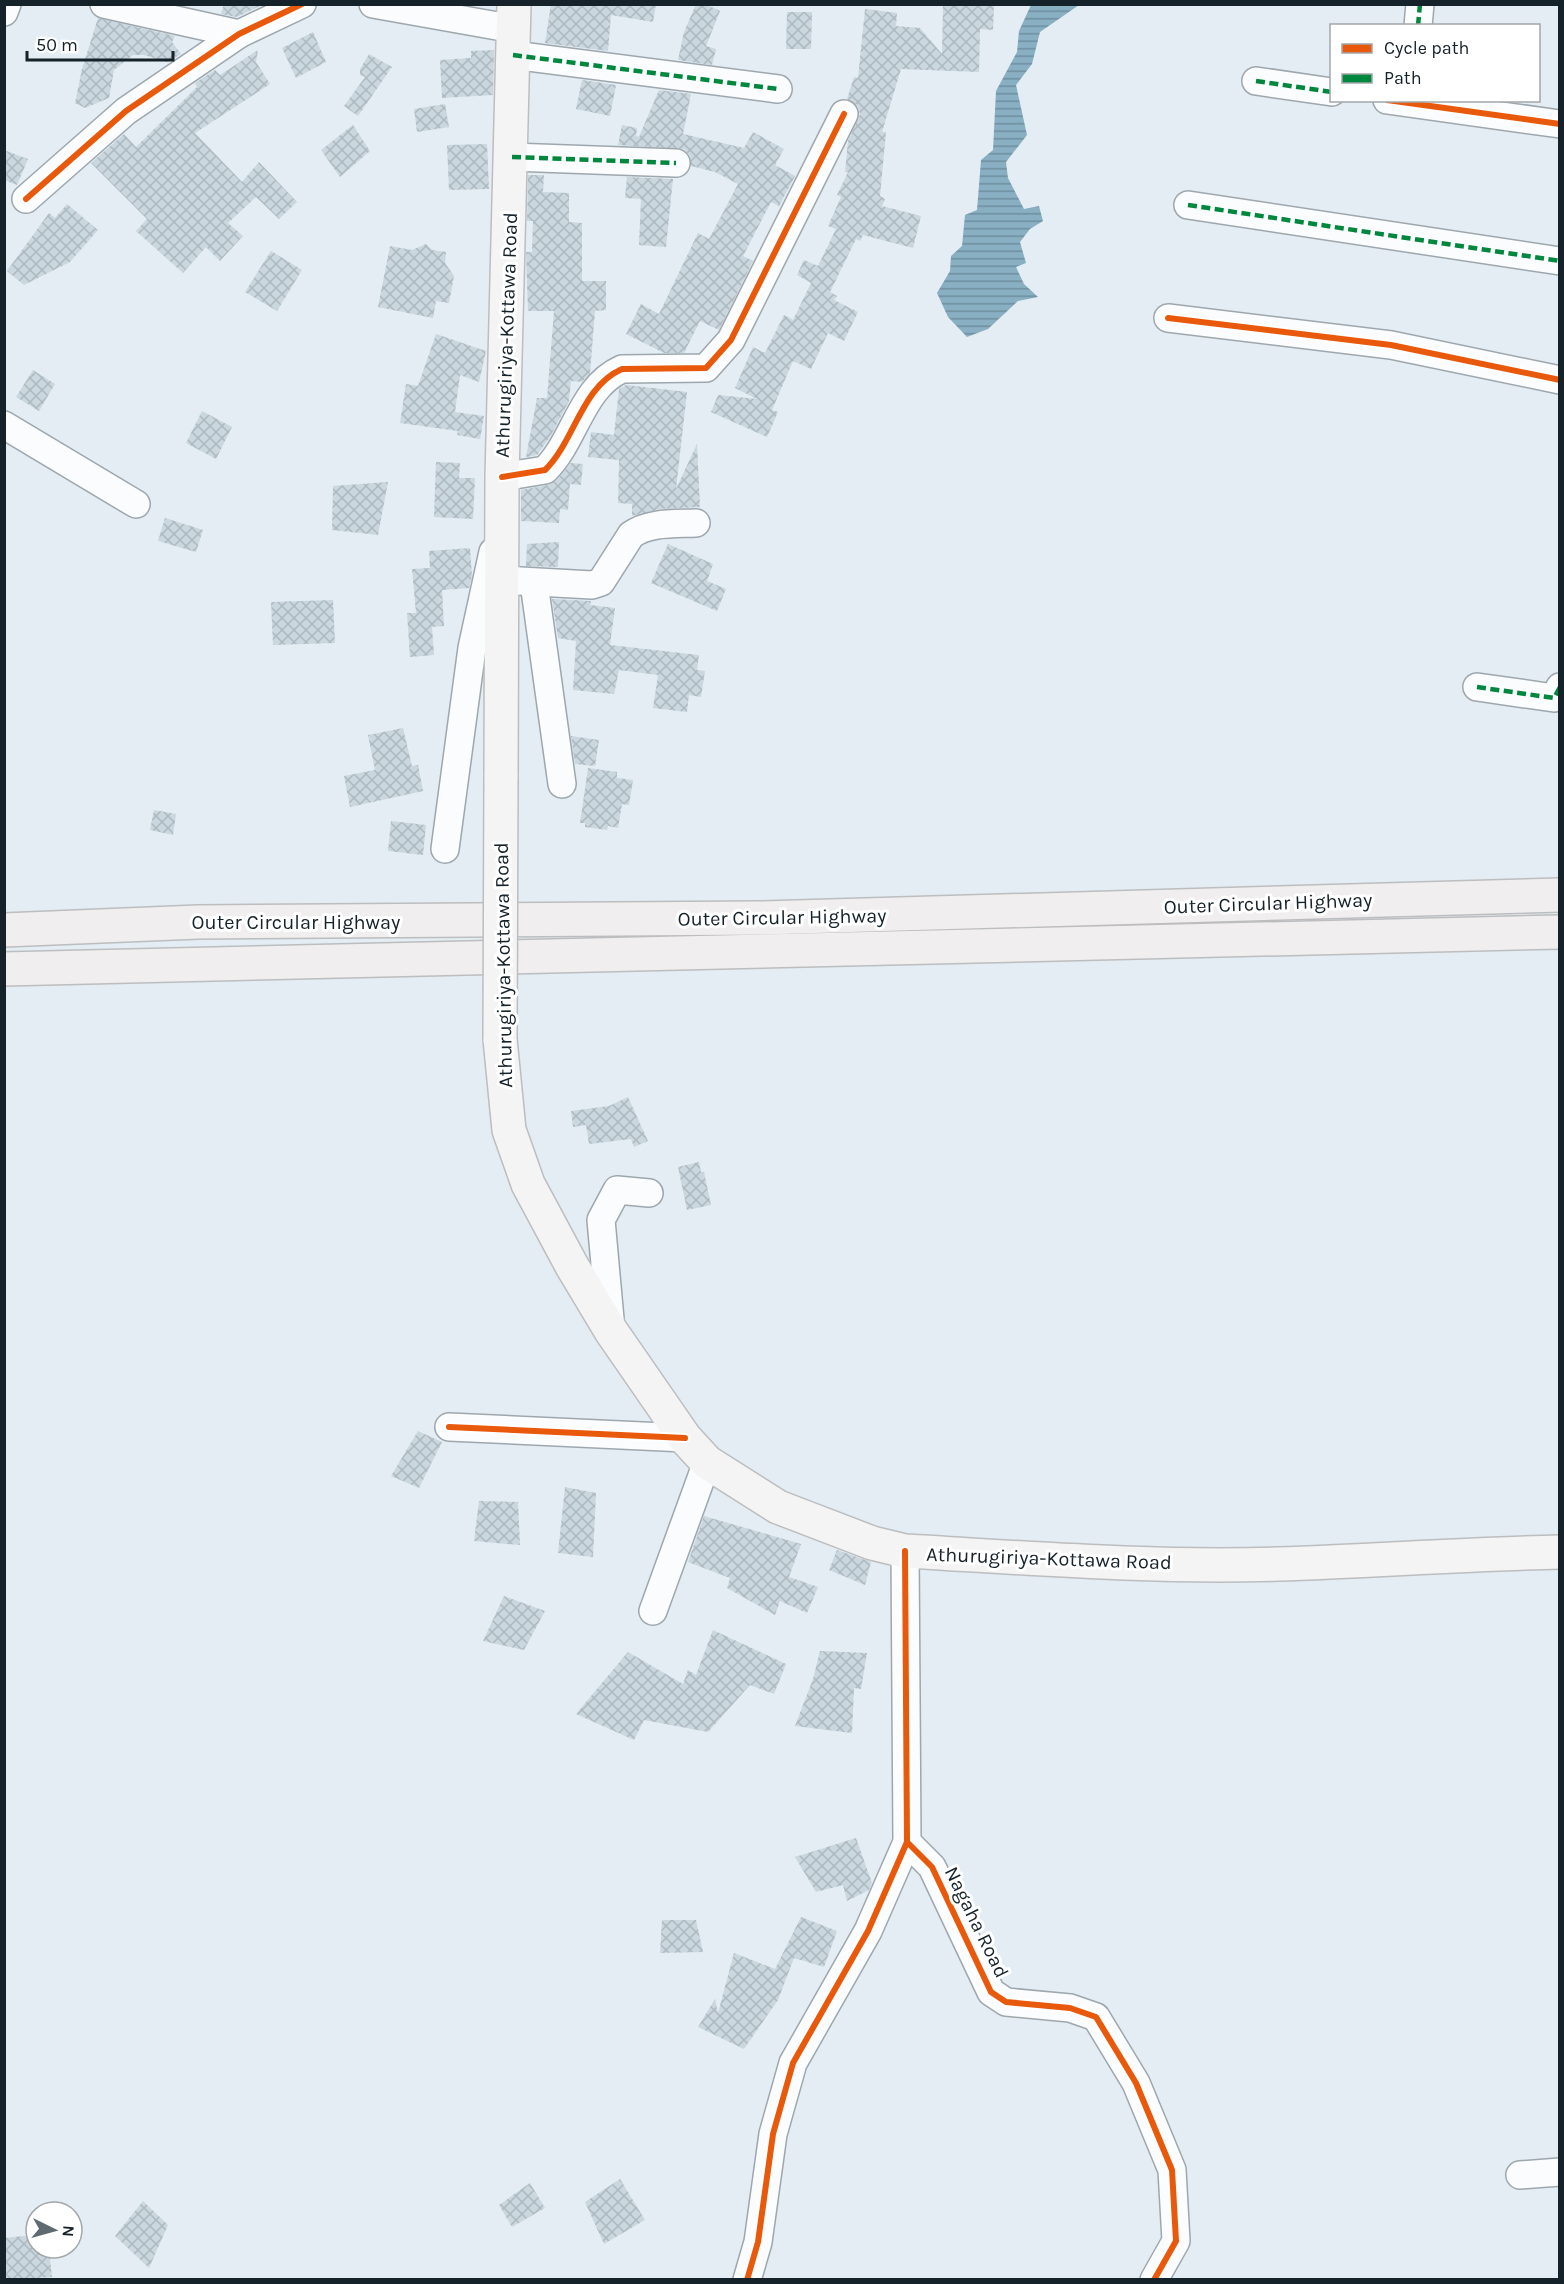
<svg xmlns="http://www.w3.org/2000/svg" width="1564" height="2284" font-family="Karla,sans-serif">
<defs>
<pattern id="water-rules" width="6" height="5" patternUnits="userSpaceOnUse" patternTransform="scale(1.5)"><rect width="6" height="5" fill="#89afc3"/><path d="M0 2.5h6" fill="none" stroke="#6f8e9e"/></pattern>
<pattern id="building-cross-hatch" width="8" height="8" patternUnits="userSpaceOnUse" patternTransform="scale(1.5)"><rect width="8" height="8" fill="#cad7df"/><path d="M0 0l8 8M0 8l8-8" fill="none" stroke="#adb8bf"/></pattern>
</defs>
<rect width="100%" height="100%" fill="#e3edf3"/>
<polygon fill="url(#water-rules)" points="1031,5 1079,5 1040,32 1032,64 1016,85 1027,135 1006,162 1008,178 1024,209 1039,206 1043,221 1030,229 1020,242 1026,263 1016,267 1024,284 1038,297 1018,301 988,329 967,337 948,317 937,293 950,271 951,256 962,246 965,215 977,210 981,160 993,150 996,91 1017,52 1019,31"/>
<g fill="url(#building-cross-hatch)">
<polygon points="224,4 264,4 237,17 221,14"/>
<polygon points="551,4 656,4 653,22 611,15 608,51 545,43"/>
<polygon points="696,4 705,4 720,11 706,46 716,49 712,65 678,60 684,32"/>
<polygon points="943,4 994,4 993,30 980,29 979,72 901,69 882,132 886,132 880,196 885,199 882,206 921,216 913,248 863,235 860,241 856,239 830,292 837,296 834,300 858,312 844,341 828,333 811,369 793,361 772,410 778,412 767,437 711,412 718,395 757,399 735,388 753,347 765,353 784,315 793,320 811,283 797,275 804,260 818,266 836,229 828,226 841,197 837,195 848,172 845,172 848,141 860,114 857,105 847,99 854,77 858,78 865,9 897,13 896,26 920,28 942,54"/>
<polygon points="787,12 812,12 811,49 786,49"/>
<polygon points="98,18 175,36 172,42 181,54 167,62 144,55 133,55 114,70 109,98 85,108 75,103 82,69"/>
<polygon points="313,32 326,62 296,78 282,48"/>
<polygon points="258,50 256,62 270,84 195,133 242,182 259,162 297,202 279,219 256,197 228,223 243,236 220,261 206,247 183,273 136,231 147,219 91,163 124,134 136,147 197,87 195,83 215,70 220,75"/>
<polygon points="494,50 493,95 442,98 440,60 471,58 471,51"/>
<polygon points="369,54 392,67 358,116 344,106 365,77 360,75 360,69"/>
<polygon points="582,80 616,85 610,116 576,109"/>
<polygon points="659,90 691,94 683,134 744,148 753,132 784,149 775,165 795,176 779,206 771,202 743,256 753,261 719,330 700,321 684,353 664,353 626,334 641,304 659,314 698,233 709,239 738,184 715,172 691,166 690,156 684,149 618,145 622,125 637,128 636,136 639,137"/>
<polygon points="445,104 449,127 417,132 414,109"/>
<polygon points="353,125 370,151 340,177 321,150"/>
<polygon points="487,144 489,189 449,190 447,145"/>
<polygon points="4,150 28,159 17,185 4,180"/>
<polygon points="528,175 544,175 543,192 569,193 569,222 582,223 582,281 606,281 606,310 595,311 590,373 582,382 571,381 569,401 550,437 537,455 526,457 537,398 547,398 554,311 528,311 526,252 532,252 533,221 527,221"/>
<polygon points="627,177 673,179 666,247 639,245 641,199 625,198"/>
<polygon points="67,204 98,230 70,262 24,285 7,271 49,213 55,218"/>
<polygon points="426,244 432,250 446,252 445,263 454,276 449,303 436,301 433,318 378,307 390,246 412,250"/>
<polygon points="271,251 302,270 277,311 245,292"/>
<polygon points="436,334 486,351 479,382 460,375 455,412 484,416 480,439 457,435 458,431 400,423 406,384 418,386"/>
<polygon points="33,370 55,384 39,411 16,397"/>
<polygon points="626,385 687,392 676,489 697,444 700,507 660,509 632,516 632,504 618,503 619,460 588,457 591,432 614,435 619,389"/>
<polygon points="202,411 232,427 216,459 186,443"/>
<polygon points="436,462 460,463 459,478 475,478 473,519 434,517"/>
<polygon points="571,463 583,464 581,485 570,484 568,510 560,509 559,523 521,521 521,490 548,485 557,480"/>
<polygon points="388,482 378,535 332,530 333,486"/>
<polygon points="165,518 203,530 196,552 158,541"/>
<polygon points="559,542 558,567 526,566 527,544"/>
<polygon points="668,544 713,564 707,581 726,589 717,611 651,583"/>
<polygon points="470,548 472,576 469,588 442,590 444,626 432,627 434,655 410,657 407,613 416,613 412,569 430,568 429,551"/>
<polygon points="552,599 591,601 590,605 615,608 610,645 699,655 697,670 705,671 701,697 689,695 687,712 653,708 658,675 619,670 614,694 573,690 576,641 558,638"/>
<polygon points="333,600 335,643 273,645 271,602"/>
<polygon points="403,728 412,766 418,765 423,791 350,807 344,776 375,770 368,735"/>
<polygon points="571,736 599,740 595,766 575,764"/>
<polygon points="588,768 617,772 617,778 633,780 629,805 622,804 618,828 608,826 607,830 585,827 585,823 580,823"/>
<polygon points="154,810 176,814 173,835 150,830"/>
<polygon points="391,821 426,825 423,855 388,851"/>
<polygon points="628,1097 648,1141 634,1147 631,1139 589,1144 586,1125 573,1127 571,1111 609,1106"/>
<polygon points="699,1162 701,1172 704,1172 711,1205 687,1210 678,1167"/>
<polygon points="418,1431 442,1442 419,1488 391,1476"/>
<polygon points="565,1487 596,1493 593,1557 558,1553"/>
<polygon points="479,1501 518,1502 520,1545 474,1541"/>
<polygon points="704,1516 801,1544 789,1577 818,1587 807,1613 780,1601 775,1615 727,1588 730,1578 688,1562"/>
<polygon points="837,1550 871,1562 865,1585 829,1570"/>
<polygon points="504,1596 545,1611 524,1650 483,1641"/>
<polygon points="713,1630 786,1664 774,1694 750,1685 708,1732 644,1720 634,1740 576,1714 628,1652 683,1684 688,1670 696,1675"/>
<polygon points="820,1651 867,1653 861,1689 854,1688 852,1733 795,1726 813,1679"/>
<polygon points="856,1838 872,1883 869,1890 847,1901 843,1885 816,1892 795,1857"/>
<polygon points="801,1917 837,1931 824,1967 794,1958 778,2000 744,2049 698,2027 715,1999 718,2013 734,1953 775,1969"/>
<polygon points="662,1920 696,1920 703,1952 660,1953"/>
<polygon points="620,2179 645,2220 604,2244 585,2202"/>
<polygon points="530,2183 545,2208 512,2227 499,2205"/>
<polygon points="143,2201 168,2225 149,2268 115,2236"/>
<polygon points="34,2235 36,2252 49,2250 52,2277 4,2280 4,2238"/>
</g>
<g fill="none" stroke-linecap="round" stroke-linejoin="round">
<g stroke="#9da7ad" stroke-width="30">
<g id="minor">
<polyline points="104,4 239,34"/>
<polyline points="373,4 514,29"/>
<polyline points="4,12 7,4"/>
<polyline points="1418,26 1420,4"/>
<polyline points="513,55 778,89"/>
<polyline points="1256,81 1332,92"/>
<polyline points="1387,100 1560,124"/>
<polyline points="512,157 676,163"/>
<polyline points="26,199 126,111 239,34 302,4"/>
<polyline points="1188,205 1560,261"/>
<polyline points="1168,318 1391,345 1560,380"/>
<polyline points="4,425 136,504"/>
<path d="M 502,477 L 545,470 C 575,441 581,387 622,369 L 706,368 L 731,340 L 844,114"/>
<path d="M 501,580 L 592,585 L 601,582 L 631,535 C 649,522 674,524 696,523"/>
<polyline points="534,583 562,784"/>
<polyline points="1477,687 1554,698 1560,687"/>
<polyline points="445,849 472,648 493,552"/>
<polyline points="611,1330 601,1220 617,1190 649,1193"/>
<polyline points="449,1427 685,1438"/>
<polyline points="653,1611 707,1462"/>
<polyline points="907,1842 932,1867 991,1992 1006,2002 1070,2008 1096,2017 1136,2083 1172,2170 1176,2241 1154,2280"/>
<polyline points="1520,2175 1560,2172"/>
<polyline points="747,2280 758,2242 773,2134 793,2063 868,1931 907,1842 905,1551"/>
</g>
</g>
<g stroke="#bcbdbf" stroke-width="36">
<g id="major">
<polyline points="501,777 502,477 514,4"/>
<path d="M 500,1039 L 509,1130 L 528,1184 L 572,1266 L 611,1331 L 685,1438 L 707,1462 L 778,1507 L 872,1543 L 905,1551 C 1029,1558 1153,1568 1278,1564 C 1372,1561 1465,1554 1560,1552"/>
</g>
</g>
<g stroke="#bcbdbf" stroke-width="36">
<g id="highway">
<polyline points="4,930 198,922 760,918 1560,895"/>
<polyline points="4,969 1560,932"/>
</g>
</g>
<use href="#minor" stroke="#fbfcfd" stroke-width="27"/>
<use href="#major" stroke="#f5f4f5" stroke-width="33"/>
<use href="#highway" stroke="#f1eeef" stroke-width="33"/>
<g stroke="#bcbdbf" stroke-width="36" stroke-linecap="butt">
<polyline id="major-bridge" points="500,1039 501,777"/>
</g>
<use href="#major-bridge" stroke="#f5f4f5" stroke-width="33"/>
<g stroke="#00873e" stroke-width="4.5" stroke-dasharray="9 4.5" stroke-linecap="butt">
<polyline points="1418,26 1420,4"/>
<polyline points="513,55 778,89"/>
<polyline points="1256,81 1332,92"/>
<polyline points="512,157 676,163"/>
<polyline points="1188,205 1560,261"/>
<polyline points="1477,687 1554,698 1560,687"/>
</g>
<g stroke="#fff" stroke-width="10">
<g id="cycleway">
<polyline points="1387,100 1560,124"/>
<polyline points="26,199 126,111 239,34 302,4"/>
<polyline points="1168,318 1391,345 1560,380"/>
<path d="M 502,477 L 545,470 C 575,441 581,387 622,369 L 706,368 L 731,340 L 844,114"/>
<polyline points="449,1427 685,1438"/>
<polyline points="907,1842 932,1867 991,1992 1006,2002 1070,2008 1096,2017 1136,2083 1172,2170 1176,2241 1154,2280"/>
<polyline points="747,2280 758,2242 773,2134 793,2063 868,1931 907,1842 905,1551"/>
</g>
</g>
<use href="#cycleway" stroke="#e8590c" stroke-width="6"/>
</g>
<g text-anchor="middle" stroke-width="6" stroke-linejoin="round" paint-order="stroke">
<g font-size="20" fill="#162229" stroke="#fff">
<text transform="translate(506 335) rotate(-88)" y="7">Athurugiriya-Kottawa Road</text>
<text transform="translate(1268 903) rotate(-2)" y="7">Outer Circular Highway</text>
<text transform="translate(782 917) rotate(-1)" y="7">Outer Circular Highway</text>
<text x="296" y="929">Outer Circular Highway</text>
<text transform="translate(503 965) rotate(-91)" y="7">Athurugiriya-Kottawa Road</text>
<text transform="translate(1049 1558) rotate(2)" y="7">Athurugiriya-Kottawa Road</text>
<text transform="translate(977 1922) rotate(64)" y="7">Nagaha Road</text>
</g>
</g>
<rect width="1564" height="2284" fill="none" stroke="#162229" stroke-width="12"/>
<rect x="1330" y="24" width="210" height="78" fill="#ffffff" stroke="#a2a7a9" stroke-width="1.5"/>
<rect x="1342" y="44" width="30" height="9" fill="#e8590c" stroke="#a2a7a9" stroke-width="1.5"/>
<text x="1384" y="54" font-size="18" fill="#162229">Cycle path</text>
<rect x="1342" y="74" width="30" height="9" fill="#00873e" stroke="#a2a7a9" stroke-width="1.5"/>
<text x="1384" y="84" font-size="18" fill="#162229">Path</text>
<g transform="translate(54 2230) rotate(95)"><circle r="28" fill="#ffffff" stroke="#a2a7a9" stroke-width="1.5"/>
<path d="M0-4.5L10 22L0 15L-10 22Z" fill="#5e6970"/>
<text y="-9" font-size="16" font-weight="bold" text-anchor="middle" fill="#162229">N</text>
</g>
<path d="M27 51v9h146v-9" fill="none" stroke="#162229" stroke-width="3"/>
<text x="36" y="51" font-size="18" fill="#162229" stroke="#ffffff" stroke-width="4.5" paint-order="stroke">50 m</text>
</svg>
